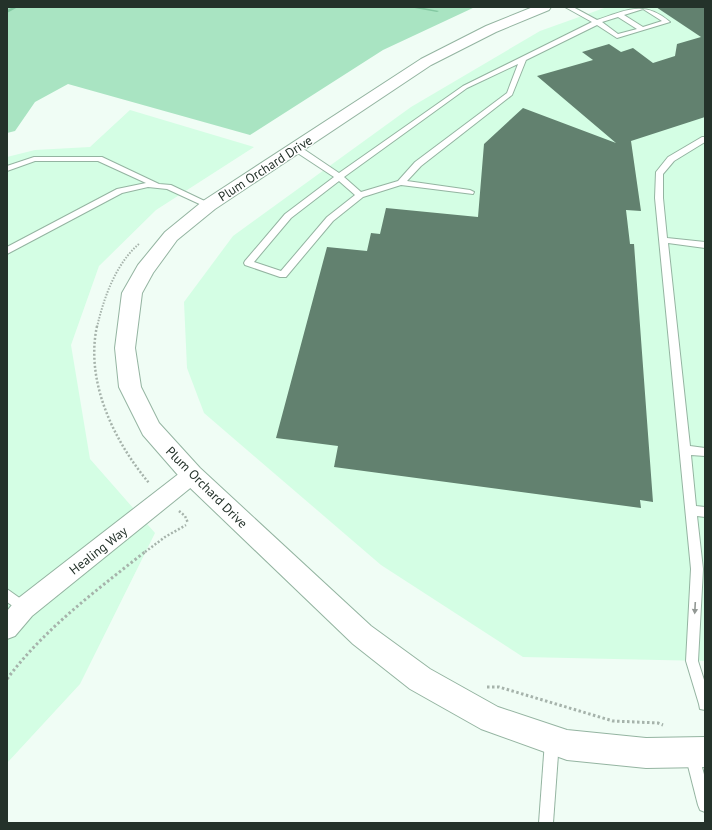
<svg xmlns="http://www.w3.org/2000/svg" width="712" height="830" font-family="'PT Sans',sans-serif">
<rect width="100%" height="100%" fill="#f0fdf5"/>
<g fill="#d4fee4">
<polygon points="607,7 705,7 705,661 523,657 381,565 204,413 187,368 184,302 233,236 411,107 540,31"/>
<polygon points="130,110 254,147 156,210 99,266 71,345 90,459 155,533 80,684 7,763 7,157 35,150 90,147"/>
</g>
<polygon fill="#a9e4c2" points="7,7 475,7 383,50 250,135 68,84 35,102 15,131 7,133"/>
<g fill="none" stroke-linecap="round" stroke-linejoin="round">
<g fill="#83c8a1" fill-rule="evenodd">
<polygon points="13,7 18,7 7,13 7,10"/>
<polygon points="409,7 419,7 439,11 437,12"/>
</g>
</g>
<polygon fill="#62816f" points="656,7 705,7 705,117 631,141 641,211 626,210 630,244 634,244 653,502 640,500 641,508 334,467 338,446 276,438 327,247 367,251 371,233 380,234 386,208 478,217 484,144 523,108 616,143 537,76 593,60 582,52 609,44 621,52 633,48 653,63 675,56 677,44 701,37"/>
<g fill="none" stroke-linecap="round" stroke-linejoin="round">
<g stroke="#94b4a1" stroke-width="2">
<g id="service">
<path d="M 565,7 L 573,7 L 597,20 C 627,10 644,0 670,22 L 617,38 L 597,25 L 526,60 L 512,95 L 421,166 L 407,181 L 470,190 L 474,192 L 473,194 L 401,185 L 363,197 L 333,221 L 286,277 L 280,277 L 245,265 L 244,263 L 245,261 L 285,214 L 334,177 L 293,150 L 293,146 L 299,146 L 339,173 L 463,86 L 592,22 ZM 643,9 L 662,21 L 643,27 L 624,15 ZM 618,17 L 637,29 L 618,34 L 602,22 ZM 518,64 L 507,93 L 415,162 L 398,181 L 361,192 L 344,177 L 467,88 ZM 339,181 L 355,195 L 327,217 L 281,271 L 254,262 L 291,218 Z"/>
<polygon points="702,137 705,137 705,142 674,161 663,174 663,198 667,238 705,242 705,248 668,243 690,446 705,448 705,456 691,455 696,506 705,507 705,517 697,516 703,569 698,661 705,683 705,710 700,709 699,704 686,661 691,569 655,198 656,172 668,157"/>
<polygon points="34,157 102,157 159,184 171,185 213,205 209,208 206,207 167,189 148,187 122,193 7,254 7,247 117,189 146,183 98,161 35,161 7,171 7,166"/>
<polygon points="7,589 28,604 30,608 28,612 24,614 7,602"/>
<polygon points="552,734 557,736 559,741 553,823 539,823 545,741 547,736"/>
<polygon points="692,747 697,749 705,778 705,812 700,810 698,805 685,754 687,749"/>
</g>
</g>
<g stroke="#94b4a1" stroke-width="2">
<polygon id="minor" points="192,466 199,469 202,475 199,481 32,616 15,636 7,639 7,611 16,600 185,469"/>
</g>
<g stroke="#94b4a1" stroke-width="2">
<polygon id="tertiary" points="533,7 551,7 549,10 496,32 431,65 215,209 177,240 153,273 142,293 135,348 141,387 159,423 200,468 371,626 430,669 498,707 567,730 646,738 705,737 705,767 646,768 567,760 481,729 410,689 353,644 184,482 143,435 119,387 115,348 122,293 138,265 165,232 203,201 421,59 486,26"/>
</g>
<path stroke="#a6b3ab" stroke-width="2" stroke-dasharray="1.5 1.5" stroke-linecap="butt" d="M 97,327 C 104,297 116,263 140,243"/>
<g stroke="#a6b3ab" stroke-width="2.5" stroke-dasharray="2 2" stroke-linecap="butt">
<path d="M 97,326 C 85,382 114,441 149,483"/>
<polyline points="179,511 185,516 188,523"/>
<polyline points="145,552 165,537 186,525"/>
</g>
<g stroke="#a6b3ab" stroke-width="3" stroke-dasharray="2.5 2.5" stroke-linecap="butt">
<path d="M 7,679 C 45,628 97,590 146,551"/>
<polyline points="487,687 499,687 613,721 658,723 663,725"/>
</g>
<use href="#service" fill="#fff" fill-rule="evenodd"/>
<use href="#minor" fill="#fff" fill-rule="evenodd"/>
<use href="#tertiary" fill="#fff" fill-rule="evenodd"/>
</g>
<defs><path id="oneway-solid" d="M-6-.8H1V-3.2L6.5 0L1 3.2V.8H-6Z"/></defs>
<use fill="#929894" href="#oneway-solid" transform="translate(695 608) rotate(93)"/>
<g text-anchor="middle" stroke-width="3" stroke-linejoin="round" paint-order="stroke">
<g font-size="13" fill="#24322a" stroke="#fff">
<text transform="translate(265 168) rotate(-33)" y="5">Plum Orchard Drive</text>
<text transform="translate(207 487) rotate(45)" y="5">Plum Orchard Drive</text>
<text transform="translate(98 550) rotate(-38)" y="5">Healing Way</text>
</g>
</g>
<rect width="712" height="830" fill="none" stroke="#24322a" stroke-width="16"/>
</svg>
